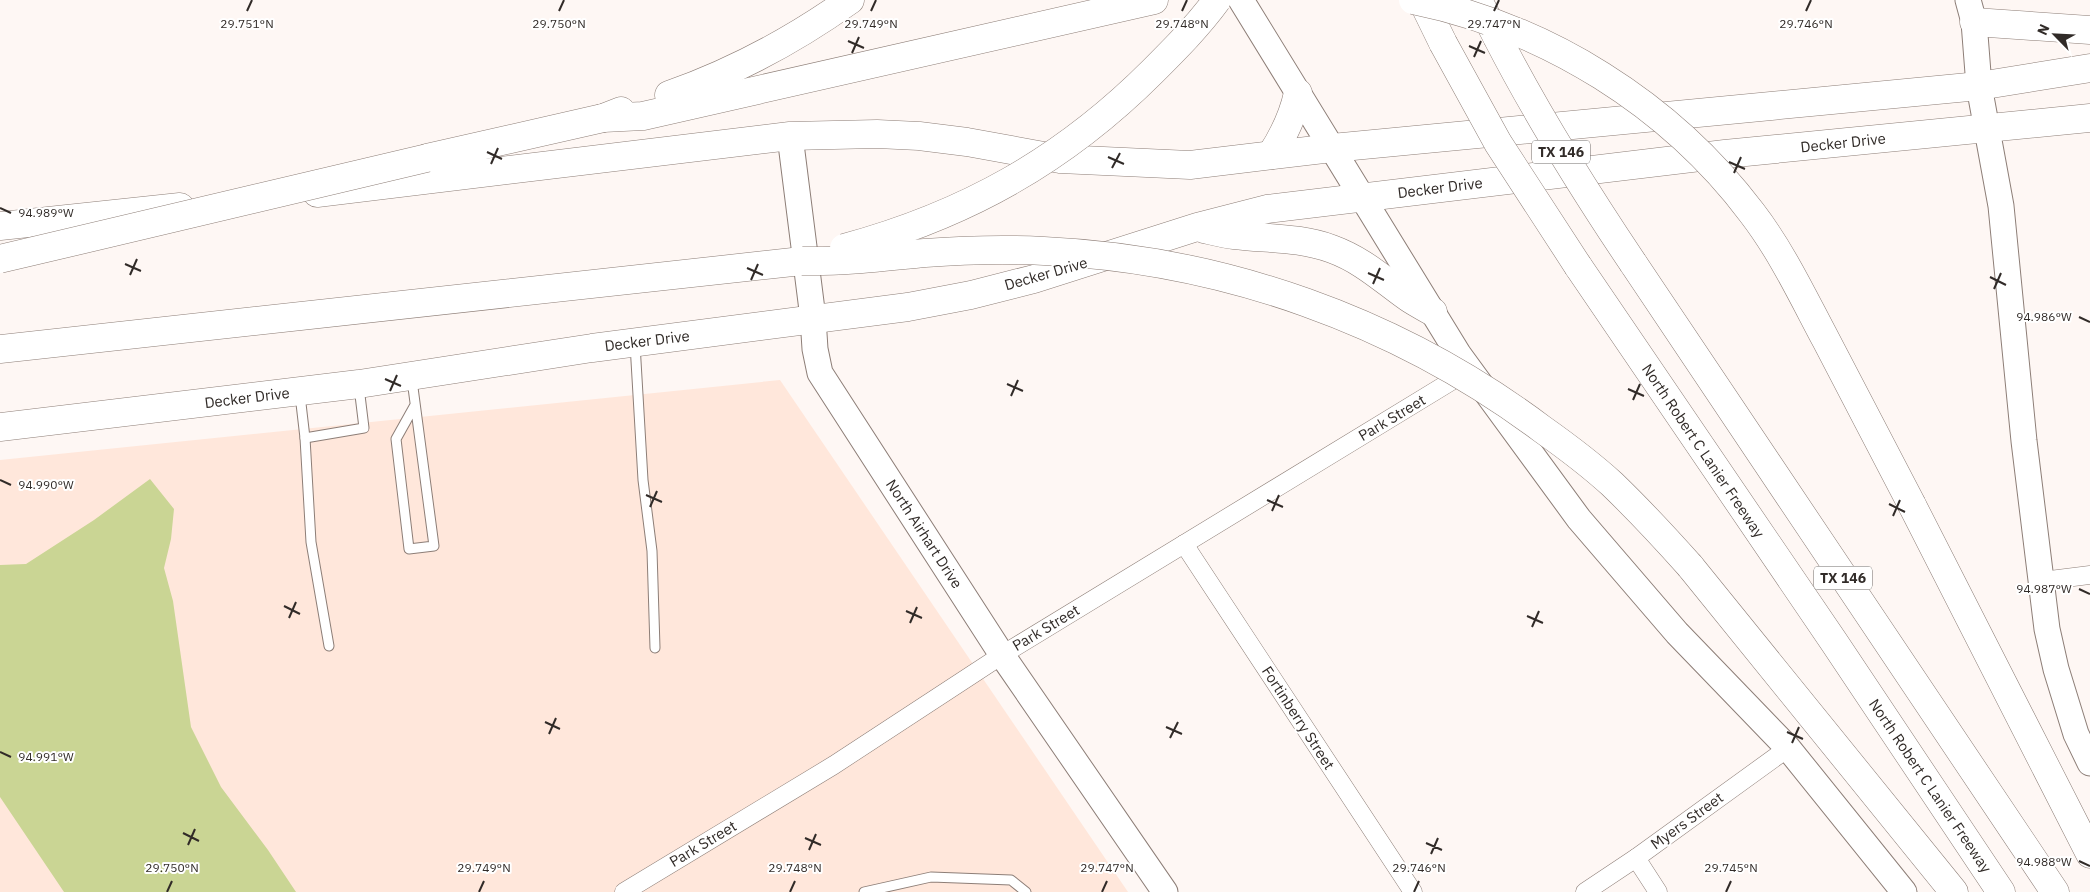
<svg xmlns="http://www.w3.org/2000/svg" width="2090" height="892" font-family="'IBM Plex Sans',sans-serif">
<rect width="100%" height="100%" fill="#fef7f4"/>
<polygon fill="#ffe7db" points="780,380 1128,892 0,892 0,460"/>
<polygon fill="#cad594" points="150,479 174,509 171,539 164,568 173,601 191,727 221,787 268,850 296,892 64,892 0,797 0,565 26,564 94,520"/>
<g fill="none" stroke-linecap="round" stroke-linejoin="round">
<g stroke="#8d7e77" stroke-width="11">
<g id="lane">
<polyline points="635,344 643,480 652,551 655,648"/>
<polyline points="412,380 434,546 409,549 396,439 415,405"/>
<polyline points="300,395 305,438 311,542 329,646"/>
<polyline points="305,438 364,428 359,387"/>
<polyline points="864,892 931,877 1011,880 1026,892"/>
</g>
</g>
<g stroke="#8d7e77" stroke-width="19">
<g id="street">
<polyline points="1184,544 1413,892"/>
<polyline points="2042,581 2090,575"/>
<polyline points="1636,858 1658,892"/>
<polyline points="624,892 834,765 1002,655 1468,371"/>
<polyline points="1585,892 1636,858 1788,748"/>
</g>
</g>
<g stroke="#8d7e77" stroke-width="27">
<g id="secondary">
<polyline points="1241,0 1459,355 1579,519 1677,633 1788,748 1904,892"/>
<polyline points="1968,0 1974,22 1979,86 2001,206 2024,441 2047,629 2056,669 2076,734 2090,763"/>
<polyline points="790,136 813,318 815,349 820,373 1002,655 1165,892"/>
</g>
</g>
<g stroke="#8d7e77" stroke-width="29">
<g id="primary">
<polyline points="1974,22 2090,30"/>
<path d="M 1271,155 C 1284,135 1293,117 1298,93"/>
<polyline points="317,193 790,136 877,134 919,136 967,142 1060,159 1190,165 1332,148 1979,86 2090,68"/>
<polyline points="0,226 180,207"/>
<path d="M 1204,229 C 1213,231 1224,234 1234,235 C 1267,239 1300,237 1332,249 C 1362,260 1381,278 1406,296 C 1414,302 1424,307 1433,312"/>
<polyline points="0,427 359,384 592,348 908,307 971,295 1034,279 1197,227 1267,209 1725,154 2090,118"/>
</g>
</g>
<g stroke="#8d7e77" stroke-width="29">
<g id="highway">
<polyline points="1422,0 1443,43"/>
<polyline points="1478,0 1497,37"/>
<path d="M 669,95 C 734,72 794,40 850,0"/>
<polyline points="603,118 643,116 1154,0"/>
<polyline points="427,158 603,118 621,111"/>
<polyline points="1633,263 2055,892"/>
<polyline points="1578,266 1834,642 2001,892"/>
<polyline points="0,349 802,261"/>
<polyline points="1912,505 2090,854"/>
<polyline points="1690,566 1954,892"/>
</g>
</g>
<use href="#lane" stroke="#fff" stroke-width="9"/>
<use href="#street" stroke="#fff" stroke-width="18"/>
<use href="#secondary" stroke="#fff" stroke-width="25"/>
<use href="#primary" stroke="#fff" stroke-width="28"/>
<use href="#highway" stroke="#fff" stroke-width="28"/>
<g stroke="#8d7e77" stroke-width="29" stroke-linecap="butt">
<g id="highway-bridge">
<path d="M 1413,0 C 1546,27 1670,104 1752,213 C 1782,252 1803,297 1826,340 C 1855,395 1883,450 1912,505"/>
<path d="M 1497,37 C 1537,115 1584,190 1633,263"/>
<polyline points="1443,43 1498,143 1578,266"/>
<path d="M 844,248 C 966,215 1064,160 1153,71 C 1176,48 1198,26 1217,0"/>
<polyline points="0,259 427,158"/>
<path d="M 802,261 C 844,262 884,257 925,253 C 965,250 1004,249 1044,251 C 1223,259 1398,321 1542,429 C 1566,446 1590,464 1612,484 C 1639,510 1665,538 1690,566"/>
</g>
</g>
<use href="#highway-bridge" stroke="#fff" stroke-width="28"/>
</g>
<path fill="none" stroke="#312b28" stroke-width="2" d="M 247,11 L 252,0M 559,11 L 564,0M 871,11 L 876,0M 1182,11 L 1187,0M 1494,11 L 1499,0M 1806,11 L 1811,0M 848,41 L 864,48M 1469,46 L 1485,53M 852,53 L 859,37M 1474,57 L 1481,41M 487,152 L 502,159M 1108,157 L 1124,164M 1729,162 L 1745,169M 491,164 L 498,148M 1112,168 L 1120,153M 1734,173 L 1741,157M 0,208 L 11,213M 125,264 L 141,271M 747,268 L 763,275M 1368,273 L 1384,280M 130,275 L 137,259M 1990,277 L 2006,285M 751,280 L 758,264M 1373,284 L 1380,268M 1994,289 L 2001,273M 2079,317 L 2090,322M 385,379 L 401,386M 1007,384 L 1023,391M 1628,389 L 1644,396M 390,391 L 397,375M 1011,396 L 1018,380M 1633,400 L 1640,384M 0,480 L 11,485M 646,495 L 662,502M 1267,500 L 1283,507M 1889,504 L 1905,512M 650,507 L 657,491M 1272,511 L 1279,495M 1893,516 L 1900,500M 2079,589 L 2090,594M 284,606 L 300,614M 906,611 L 922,618M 1527,616 L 1543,623M 289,618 L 296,602M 910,623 L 917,607M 1532,627 L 1539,611M 545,722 L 560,729M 1166,727 L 1182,734M 1787,732 L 1803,739M 549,734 L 556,718M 1170,738 L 1178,722M 1792,743 L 1799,727M 0,752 L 11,757M 183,833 L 199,841M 805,838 L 821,845M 1426,843 L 1442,850M 188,845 L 195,829M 809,850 L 816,834M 1431,854 L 1438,838M 2079,861 L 2090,866M 167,892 L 172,881M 479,892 L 484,881M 790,892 L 795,881M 1102,892 L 1107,881M 1414,892 L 1419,881M 1726,892 L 1731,881"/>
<g text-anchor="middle" stroke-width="4" stroke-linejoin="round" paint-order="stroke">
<g fill="#fff" stroke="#6f6b68" stroke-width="1">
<rect x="1532" y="140.5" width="58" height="23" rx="4"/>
<rect x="1814" y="566.5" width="58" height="23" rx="4"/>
</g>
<g font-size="14" font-weight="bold" fill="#312b28">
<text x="1561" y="157">TX 146</text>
<text x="1843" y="583">TX 146</text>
</g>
<g font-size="15" fill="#312b28" stroke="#fff">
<text transform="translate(1843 143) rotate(-6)" y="5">Decker Drive</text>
<text transform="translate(1440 188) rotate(-7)" y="5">Decker Drive</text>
<text transform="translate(1046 274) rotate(-16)" y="5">Decker Drive</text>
<text transform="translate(647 341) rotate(-7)" y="5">Decker Drive</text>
<text transform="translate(247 398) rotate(-7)" y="5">Decker Drive</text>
<text transform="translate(1392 418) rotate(-31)" y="5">Park Street</text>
<text transform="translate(1703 451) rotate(56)" y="5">North Robert C Lanier Freeway</text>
<text transform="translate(924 534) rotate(57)" y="5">North Airhart Drive</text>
<text transform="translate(1046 628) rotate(-31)" y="5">Park Street</text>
<text transform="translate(1298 718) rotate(57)" y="5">Fortinberry Street</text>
<text transform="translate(1930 786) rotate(56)" y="5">North Robert C Lanier Freeway</text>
<text transform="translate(1687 821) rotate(-36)" y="5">Myers Street</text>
<text transform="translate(703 844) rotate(-31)" y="5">Park Street</text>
</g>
</g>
<g font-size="12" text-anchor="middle" fill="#312b28" stroke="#fff" stroke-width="4" stroke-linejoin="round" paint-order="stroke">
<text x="559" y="28">29.750°N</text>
<text x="871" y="28">29.749°N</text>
<text x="1182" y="28">29.748°N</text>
<text x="1494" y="28">29.747°N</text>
<text x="1806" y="28">29.746°N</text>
<text x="247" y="28">29.751°N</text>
<text x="46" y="217">94.989°W</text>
<text x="2044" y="321">94.986°W</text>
<text x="46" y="489">94.990°W</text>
<text x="2044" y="593">94.987°W</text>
<text x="46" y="761">94.991°W</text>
<text x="2044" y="866">94.988°W</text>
<text x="172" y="872">29.750°N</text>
<text x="484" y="872">29.749°N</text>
<text x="795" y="872">29.748°N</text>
<text x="1107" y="872">29.747°N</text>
<text x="1419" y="872">29.746°N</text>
<text x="1731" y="872">29.745°N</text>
</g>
<g transform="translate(2055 35) rotate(294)" stroke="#ffffff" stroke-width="4" paint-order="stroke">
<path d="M0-4L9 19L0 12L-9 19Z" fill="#312b28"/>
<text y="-8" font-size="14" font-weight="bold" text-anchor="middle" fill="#312b28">N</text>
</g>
</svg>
